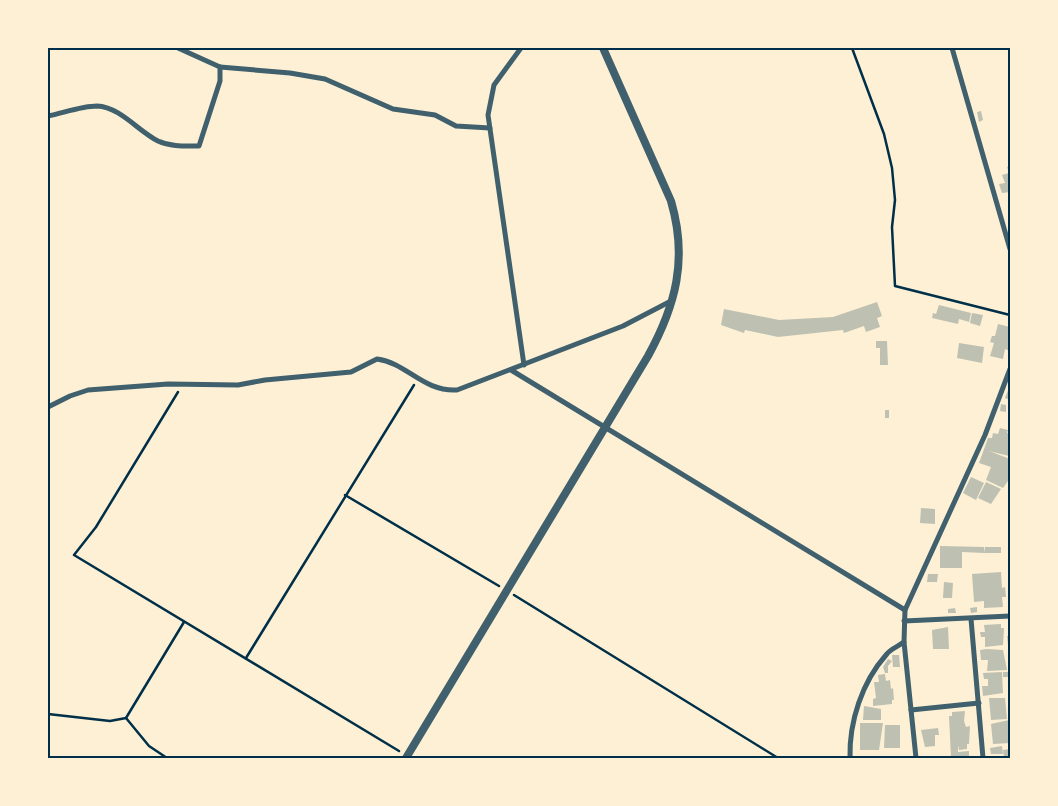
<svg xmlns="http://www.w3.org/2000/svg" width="1058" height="806" font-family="Georgia,serif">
<rect width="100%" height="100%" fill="#fdf0d5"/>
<g fill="#bec0b2">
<polygon points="981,111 983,120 979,122 977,112"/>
<polygon points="1010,166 1010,192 1002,193 999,184 1005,183 1002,175 1009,173 1007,167"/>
<polygon points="877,302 882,316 877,318 880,327 866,332 864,326 844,333 843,330 778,337 745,330 744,333 721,325 724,309 779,320 833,317"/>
<polygon points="939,305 971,313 969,322 959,319 958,324 932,318 933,313 936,314"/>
<polygon points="972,313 983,315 980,326 970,323"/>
<polygon points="998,324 1010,327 1010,351 1005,349 1003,359 990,356 994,343 990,342 992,336 995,336"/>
<polygon points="876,341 887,341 888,365 880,365 880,348 876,348"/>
<polygon points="959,343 984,347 982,363 957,358"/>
<polygon points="1010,385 1010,400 1005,398"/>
<polygon points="1001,404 1006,405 1006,412 1000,411"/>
<rect x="885" y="410" width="4" height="8"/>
<polygon points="1000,428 1008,430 1007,433 1010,434 1009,456 989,451 1010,459 1010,478 1003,488 986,480 991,467 979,463 988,438 992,438 993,433 998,434"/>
<polygon points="971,477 984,483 976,500 963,493"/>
<polygon points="986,482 1001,489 991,504 978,498"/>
<polygon points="921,508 935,509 935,524 920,523"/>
<polygon points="940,546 984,547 984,553 962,552 962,568 940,568"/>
<polygon points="985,547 1001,547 1001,553 984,553"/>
<polygon points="1001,572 1002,588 1005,587 1006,597 1002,597 1003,607 984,608 984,601 974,602 972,574"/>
<polygon points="928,574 938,574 937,582 927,582"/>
<polygon points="944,582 953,583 952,598 943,598"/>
<polygon points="977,607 977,612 971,613 970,608"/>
<polygon points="955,608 956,613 948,613 948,609"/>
<polygon points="1001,624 1001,628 1004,628 1003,645 985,647 985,637 981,637 980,632 985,632 984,625"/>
<polygon points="948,627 949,649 933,649 932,630"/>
<polygon points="1007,636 1010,636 1010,645 1008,645"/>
<polygon points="987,649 1003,650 1007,670 987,671 988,660 981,660 980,650"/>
<polygon points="892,655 899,655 900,667 893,667"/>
<polygon points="888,659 892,661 888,666 888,673 885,673 883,667"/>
<polygon points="1002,672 1003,693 983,696 982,686 988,686 988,679 984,679 983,673"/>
<rect x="1003" y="672" width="7" height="5"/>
<polygon points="885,674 886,681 890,680 891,689 893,688 894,700 892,700 892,704 873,706 873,699 876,698 874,682 879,682 878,675"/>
<polygon points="989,698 1005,698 1007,719 991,720"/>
<polygon points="864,706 881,709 881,720 863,720"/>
<polygon points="965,711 964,721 966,727 970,726 969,744 967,744 967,749 959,750 958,745 958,752 969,751 969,758 951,758 949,716 952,716 952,712"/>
<polygon points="1009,720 1010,743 993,744 991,724"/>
<polygon points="860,723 883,723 879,750 860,750"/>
<polygon points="885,725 900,725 900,748 884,748"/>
<polygon points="938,728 939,735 935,735 935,746 925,747 921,730"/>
<polygon points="1002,746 1003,754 991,754 990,748"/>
<polygon points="1010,749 1010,758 1004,758 1003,750"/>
</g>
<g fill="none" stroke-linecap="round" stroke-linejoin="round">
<g stroke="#003049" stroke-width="2.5">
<polyline points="852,48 884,134 892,168 895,200 892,227 895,286 1010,315"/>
<polyline points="178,392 96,527 74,555 399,751"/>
<polyline points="345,495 499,586"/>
<polyline points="514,595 778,758"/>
<polyline points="246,658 414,385"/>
<polyline points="48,714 110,721 126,718 149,746 167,758"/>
<polyline points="126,718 184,622"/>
</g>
<g stroke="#3f606c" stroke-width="5">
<polyline points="521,48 494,85 488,115 524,365"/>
<polyline points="952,48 1010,249"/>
<polyline points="220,67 290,73 325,79 393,109 435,115 456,126 490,128"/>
<path d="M 48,116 C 63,113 82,106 97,106 C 120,107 138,131 158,141 C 171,147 185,146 199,146 L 220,81 L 220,67 L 178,48"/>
<polyline points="511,370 905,610"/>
<path d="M 48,407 L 70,396 L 88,390 L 168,384 L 238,385 L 265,380 L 351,372 L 377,359 C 407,363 423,392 457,390 L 623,326 L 671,301"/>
<polyline points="971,619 983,758"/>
<polyline points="904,621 1010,616"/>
<polyline points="911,710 979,703"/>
<path d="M 850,758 C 849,722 862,682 886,655 C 890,649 899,646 904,642"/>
<polyline points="916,758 904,642 905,610 985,435 1010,369"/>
</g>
<path stroke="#3f606c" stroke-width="8" d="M 406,758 L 648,356 C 676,305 688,259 671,201 L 603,48"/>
</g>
<rect width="1058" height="806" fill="none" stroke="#fdf0d5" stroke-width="98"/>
<rect x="49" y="49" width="960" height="708" fill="none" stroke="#003049" stroke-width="2"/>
</svg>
